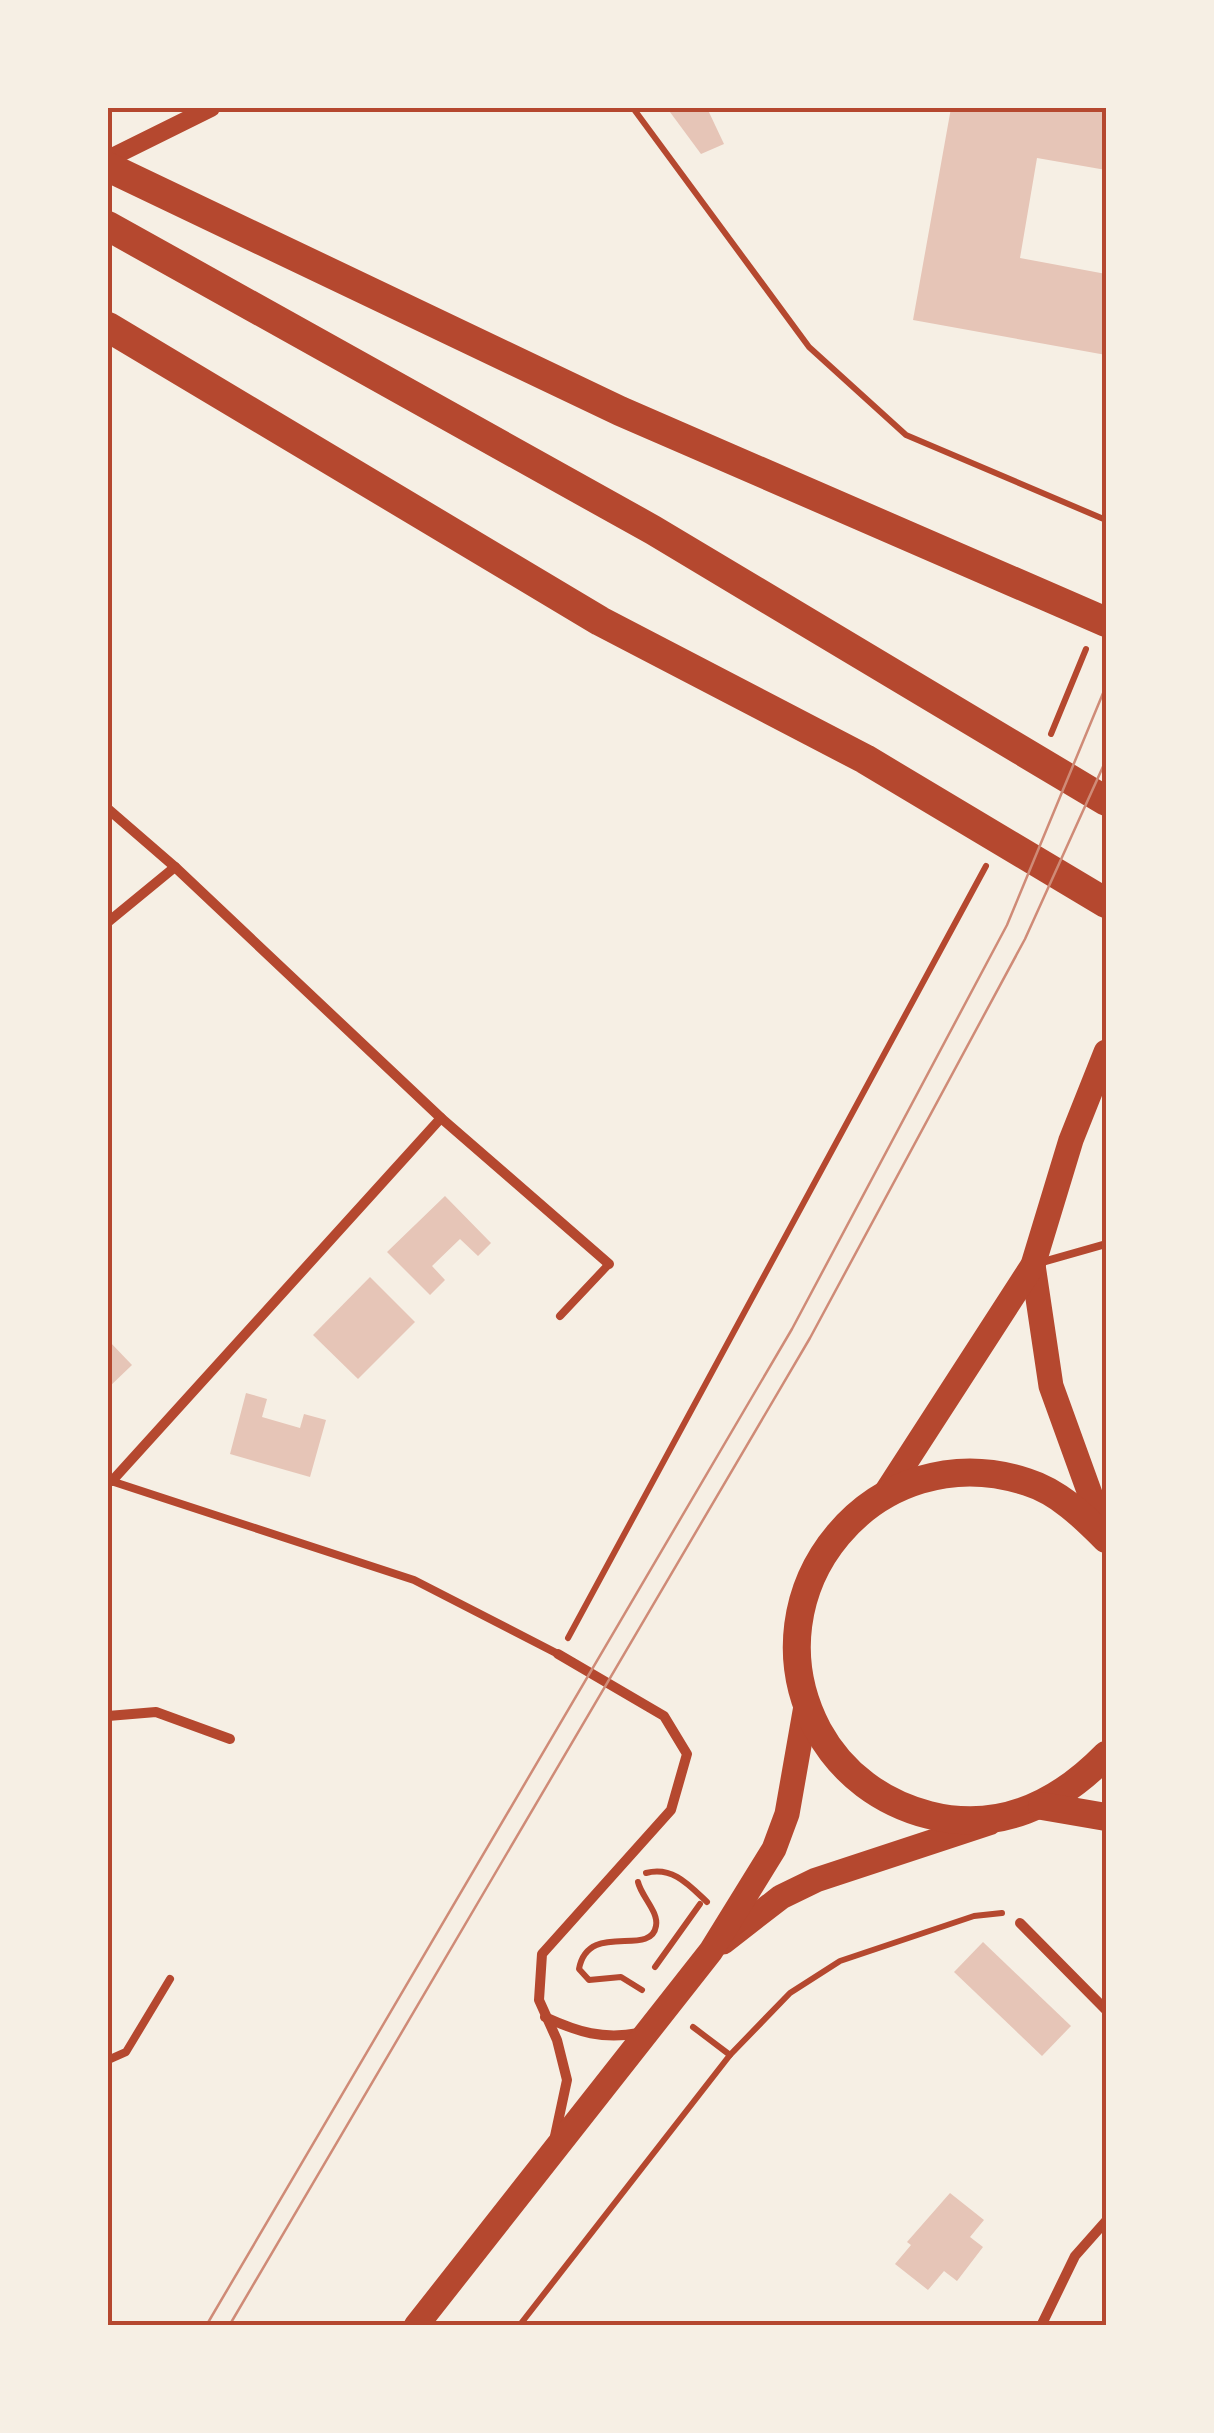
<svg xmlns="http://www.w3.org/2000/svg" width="1214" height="2433" font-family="'Sofia Sans Condensed',sans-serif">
<rect width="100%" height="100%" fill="#f6efe4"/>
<g fill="#e6c5b7">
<polygon points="667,108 707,108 724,144 701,154"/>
<polygon points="951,108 1106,108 1106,170 1037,158 1020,258 1106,274 1106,355 913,320"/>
<polygon points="445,1196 491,1243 478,1256 460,1239 432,1266 445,1280 430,1295 387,1252"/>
<polygon points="370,1277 415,1322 358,1379 313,1335"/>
<polygon points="108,1340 132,1365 108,1388"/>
<polygon points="246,1393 267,1399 262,1417 300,1428 304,1414 326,1420 310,1477 230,1454"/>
<polygon points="983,1942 1071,2026 1042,2056 954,1972"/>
<polygon points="950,2193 984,2220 970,2237 983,2247 957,2281 944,2271 928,2290 895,2264 911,2245 907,2242"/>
</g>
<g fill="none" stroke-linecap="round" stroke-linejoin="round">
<g stroke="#b5482f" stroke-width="6">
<polyline points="633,108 809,347 906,435 1106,520"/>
<polyline points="1051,734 1086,649"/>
<polyline points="568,1638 986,866"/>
<path d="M 646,1873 C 673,1866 689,1885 707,1902"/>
<path d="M 638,1882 C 641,1896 659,1912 656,1926 C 651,1958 588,1920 579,1969 L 589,1980 L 621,1977 L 642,1990"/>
<polyline points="655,1967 700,1904"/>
<polyline points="693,2027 730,2055"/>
<polyline points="519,2326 730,2055 790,1993 840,1961 974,1916 1002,1913"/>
</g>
<g stroke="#b5482f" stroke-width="8">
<polyline points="1039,1263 1106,1244"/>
<polyline points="560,1316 609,1264"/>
<polyline points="111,1481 414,1580 558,1654"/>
<polyline points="108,2060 126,2052 170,1979"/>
</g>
<g stroke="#b5482f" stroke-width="10">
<polyline points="108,809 175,867 441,1118 609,1264"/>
<polyline points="108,922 175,867"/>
<polyline points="112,1481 441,1118"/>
<polyline points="108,1716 156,1712 230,1739"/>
<polyline points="1020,1923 1106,2010"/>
<path d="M 545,2017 C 578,2032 603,2040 639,2033"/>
<polyline points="555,2136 567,2080 557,2040 539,2000 542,1954 671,1810 687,1754 664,1716 558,1654"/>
<polyline points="1041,2326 1075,2256 1106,2221"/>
</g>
<polyline stroke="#b5482f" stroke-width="18" points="108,159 211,108"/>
<g stroke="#b5482f" stroke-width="25">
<polyline points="1033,1265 1051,1386 1106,1538"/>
<polyline points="885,1494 1033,1265 1071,1140 1106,1052"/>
<polyline points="723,1942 781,1897 816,1880 989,1823"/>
<polyline points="416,2326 711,1951 774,1849 787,1814 806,1706"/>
</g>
<g stroke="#b5482f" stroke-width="28">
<path d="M 1106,1539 C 1083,1516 1059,1492 1027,1482 C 876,1432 744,1590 818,1730 C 842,1774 882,1803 929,1815 C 999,1833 1058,1804 1106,1755"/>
<polyline points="1042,1806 1106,1817"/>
</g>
<g stroke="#b5482f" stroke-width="30">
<polyline points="108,167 620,411 1106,622"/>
<polyline points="108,226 653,530 1106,801"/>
<polyline points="108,327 600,621 865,759 1106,903"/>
</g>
<g stroke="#cf8b77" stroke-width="2.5">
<polyline points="206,2326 792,1329 1007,925 1106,686"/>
<polyline points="229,2326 810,1338 1025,939 1106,760"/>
</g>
</g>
<rect width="1214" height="2433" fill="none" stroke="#f6efe4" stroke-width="220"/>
<rect x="110" y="110" width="994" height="2213" fill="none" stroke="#b5482f" stroke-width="4"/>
</svg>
